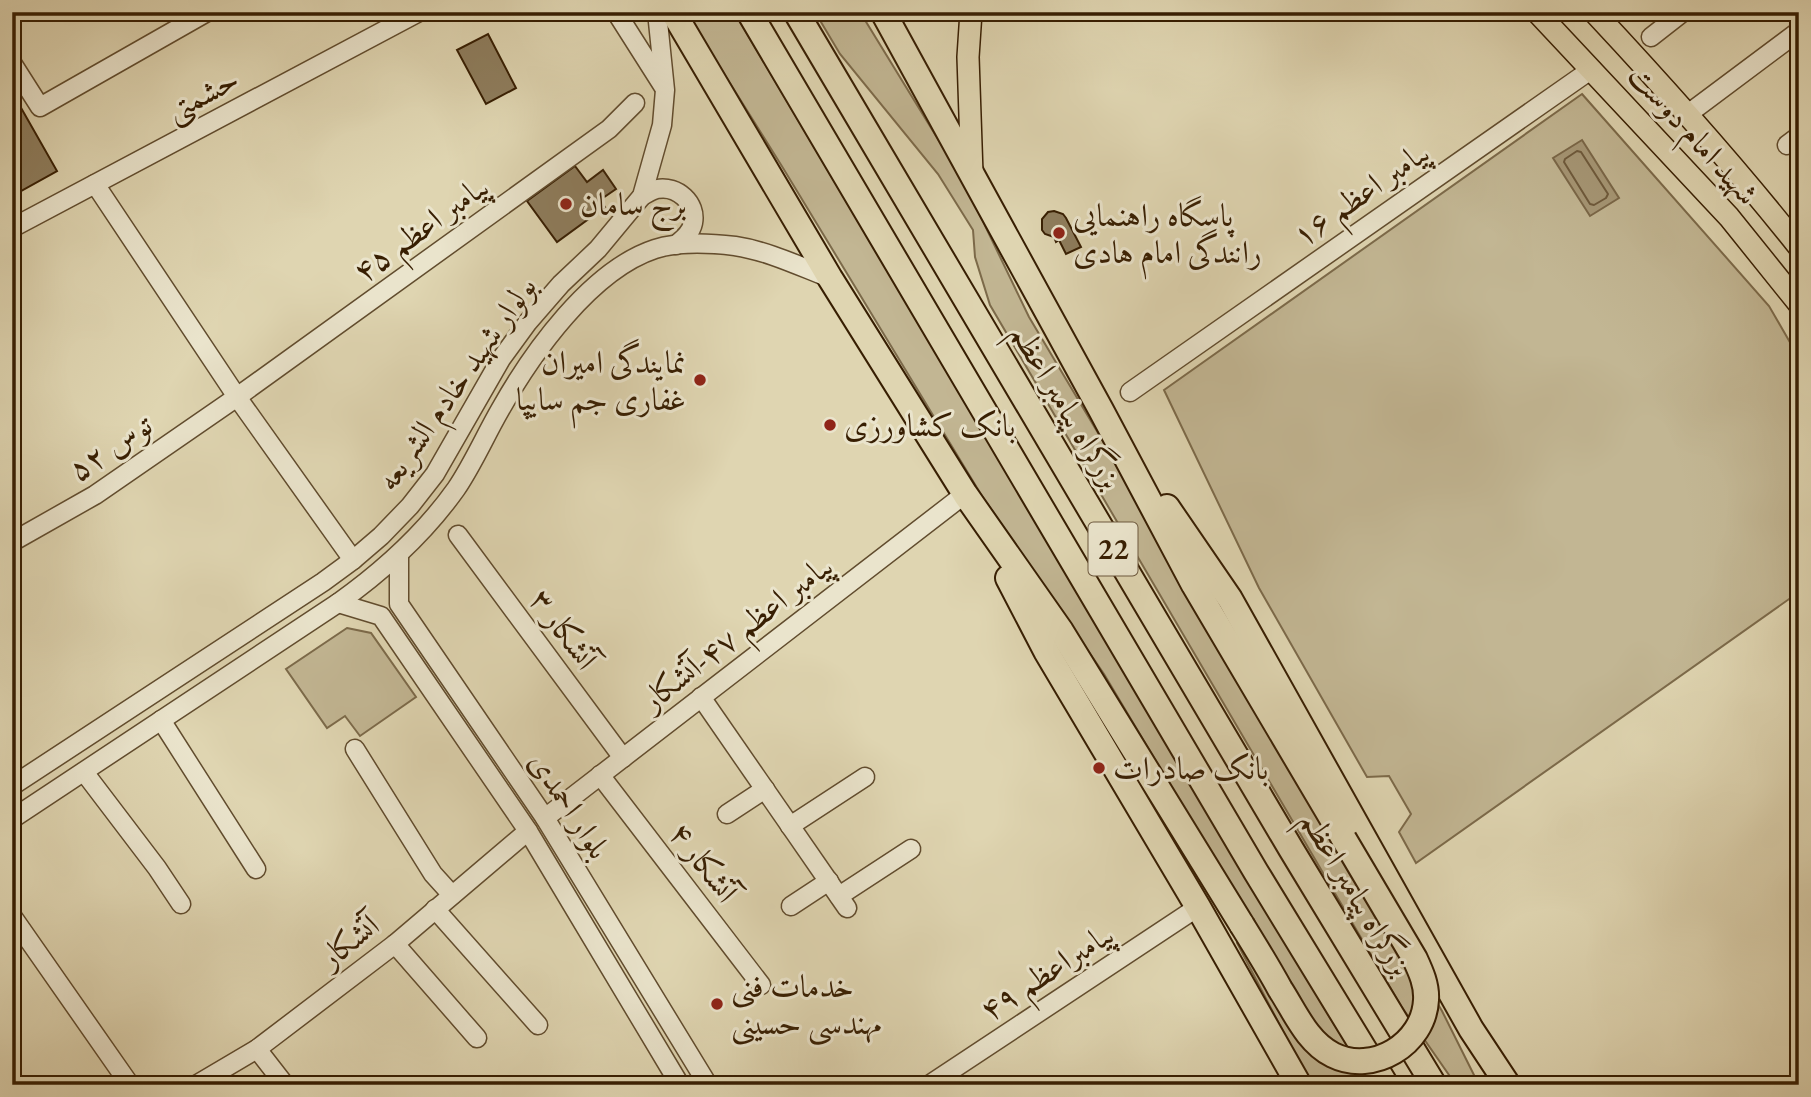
<svg xmlns="http://www.w3.org/2000/svg" width="1811" height="1097" font-family="'EB Garamond',Amiri,serif">
<rect width="100%" height="100%" fill="#dfd5b1"/>
<filter id="stains"><feTurbulence type="fractalNoise" baseFrequency=".00286" numOctaves="4"/><feColorMatrix values="0 0 0 0 .2 0 0 0 0 .09 0 0 0 0 .02 0 0 0 .5 -.17"/></filter>
<radialGradient id="worn" r=".72"><stop offset=".6" stop-color="#630" stop-opacity="0"/><stop offset="1" stop-color="#630" stop-opacity=".3"/></radialGradient>
<g fill="#c2b693" stroke="#7c6a4a" stroke-width="2">
<polygon points="687,12 734,12 1332,1021 1373,1085 1311,1085 1237,943 1253,924 1104,674 982,496 783,168 703,40"/>
<polygon points="815,12 860,12 963,180 1029,317 1442,1011 1479,1085 1456,1085 1401,1006 990,305 975,257 973,230 938,174 840,54"/>
<polygon points="1582,94 1769,306 1799,358 1799,592 1416,863 1399,832 1411,814 1389,776 1367,777 1259,588 1164,390"/>
<polygon points="347,628 371,633 416,697 360,736 345,716 327,728 286,669"/>
</g>
<polygon fill="#a69776" stroke="#7a6748" stroke-width="2" points="1582,140 1619,198 1590,216 1553,158"/>
<g fill="none" stroke-linecap="round" stroke-linejoin="round">
<polygon stroke="#6e5a3c" stroke-width="2" points="1577,151 1581,152 1608,194 1606,198 1594,205 1590,204 1564,162 1565,159"/>
</g>
<g fill="#8e7d5d" stroke="#371e02" stroke-width="2">
<polygon points="488,34 516,88 486,104 457,50"/>
<polygon points="12,92 57,171 12,196"/>
<polygon points="575,166 587,182 603,170 616,189 600,200 605,207 557,242 527,201"/>
<polygon points="1054,211 1063,214 1066,218 1081,247 1066,254 1059,240 1056,242 1054,237 1045,234 1042,230 1042,219 1048,212"/>
</g>
<g fill="none" stroke-linecap="round" stroke-linejoin="round">
<g stroke="#614c2e" stroke-width="21">
<g id="minor">
<polyline points="616,12 663,86"/>
<polyline points="1651,37 1683,12"/>
<polyline points="12,63 40,107 207,12"/>
<polyline points="1688,114 1799,31"/>
<polyline points="1787,145 1799,136"/>
<polyline points="95,184 237,397 353,560"/>
<path d="M 642,196 C 646,194 652,190 657,189 C 677,185 697,203 693,223 C 691,233 683,239 676,245"/>
<polyline points="12,228 419,12"/>
<polyline points="1130,392 1592,69"/>
<polyline points="458,535 623,758"/>
<polyline points="12,542 95,495 237,397 609,129 635,103"/>
<polyline points="399,555 399,604 545,818 708,1085"/>
<polyline points="338,603 381,616 528,831 680,1085"/>
<polyline points="701,697 847,908"/>
<polyline points="161,720 256,869"/>
<polyline points="355,749 433,874 452,895"/>
<polyline points="84,772 157,868 181,904"/>
<polyline points="600,775 761,985"/>
<polyline points="12,786 323,582 353,560 381,536 410,506 435,474 501,359 528,322 561,284 598,249 642,196 662,125 665,90 657,12"/>
<polyline points="727,814 765,789"/>
<polyline points="545,818 965,494"/>
<path d="M 12,819 L 338,603 C 383,571 424,534 456,489 C 473,464 485,436 500,410 C 532,353 591,270 655,249 C 680,241 710,243 735,246 C 768,251 799,266 830,278"/>
<polyline points="790,826 865,777"/>
<polyline points="839,896 911,849"/>
<polyline points="791,906 829,881"/>
<polyline points="435,909 538,1025"/>
<polyline points="12,916 130,1085"/>
<polyline points="395,944 477,1038"/>
<polyline points="257,1049 285,1085"/>
<polyline points="196,1085 257,1049 395,944 528,831"/>
<polyline points="929,1085 1198,907"/>
</g>
</g>
<g stroke="#371e02" stroke-width="24">
<g id="major">
<polyline points="971,12 968,57 972,174"/>
<polyline points="1537,12 1729,217 1799,304"/>
<path d="M 1594,12 C 1665,88 1734,165 1799,247"/>
</g>
</g>
<g stroke="#371e02" stroke-width="28">
<g id="highway">
<polyline points="673,12 830,278 965,494 1061,631 1242,925"/>
<polyline points="749,12 1256,872 1386,1085"/>
<polyline points="796,12 1291,849 1434,1085"/>
<polyline points="883,12 1101,410 1194,585 1344,839"/>
<polyline points="1167,507 1230,599 1471,1029 1508,1085"/>
<polyline points="1008,578 1046,651 1198,907 1299,1085"/>
</g>
</g>
<use href="#minor" stroke="#eae4cc" stroke-width="18"/>
<use href="#major" stroke="#dfd5b1" stroke-width="21"/>
<use href="#highway" stroke="#dfd5b1" stroke-width="24"/>
<g stroke="#371e02" stroke-width="28" stroke-linecap="butt">
<path id="highway-bridge" d="M 1242,925 C 1255,946 1268,967 1280,989 C 1295,1012 1307,1042 1333,1055 C 1373,1075 1424,1044 1426,1000 C 1427,985 1421,972 1415,959 L 1344,839"/>
</g>
<use href="#highway-bridge" stroke="#dfd5b1" stroke-width="24"/>
</g>
<g fill="#8f2418" stroke="#eae4cc" stroke-width="2.5">
<circle cx="566" cy="204" r="7"/>
<circle cx="1059" cy="233" r="7"/>
<circle cx="700" cy="380" r="7"/>
<circle cx="830" cy="425" r="7"/>
<circle cx="1099" cy="768" r="7"/>
<circle cx="717" cy="1004" r="7"/>
</g>
<g text-anchor="middle" stroke-width="6" stroke-linejoin="round" paint-order="stroke">
<rect fill="#eae4cc" stroke="#6d593f" stroke-width="2" x="1088.5" y="522.5" width="49" height="53" rx="5"/>
<g font-size="30" font-weight="bold" fill="#371e02">
<text x="1113" y="559">22</text>
</g>
<g font-size="32" fill="#371e02" stroke="#eae4cc">
<text transform="translate(202 94) rotate(-28)" y="11">حشمتی</text>
<text transform="translate(1694 134) rotate(48)" y="11">شهید امام دوست</text>
<text transform="translate(1361 193) rotate(-35)" y="11">پیامبر اعظم ۱۶</text>
<text transform="translate(421 228) rotate(-36)" y="11">پیامبر اعظم ۴۵</text>
<text transform="translate(456 383) rotate(-55)" y="11">بولوار شهید خادم الشریعه</text>
<text transform="translate(1067 406) rotate(59)" y="11">بزرگراه پیامبر اعظم</text>
<text transform="translate(110 447) rotate(-34)" y="11">توس ۵۲</text>
<text transform="translate(564 629) rotate(54)" y="11">آتشکار ۳</text>
<text transform="translate(737 632) rotate(-38)" y="11">پیامبر اعظم ۴۷-آتشکار</text>
<text transform="translate(570 805) rotate(57)" y="11">بلوار احمدی</text>
<text transform="translate(704 862) rotate(53)" y="11">آتشکار ۴</text>
<text transform="translate(1357 893) rotate(59)" y="11">بزرگراه پیامبر اعظم</text>
<text transform="translate(349 941) rotate(-38)" y="11">آتشکار</text>
<text transform="translate(1047 971) rotate(-33)" y="11">پیامبراعظم ۴۹</text>
</g>
<g font-size="32" fill="#371e02" stroke="#eae4cc" text-anchor="start">
<text x="580" y="215">برج سامان</text>
<text x="1073" y="226">پاسگاه راهنمایی<tspan x="1073" dy="37">رانندگی امام هادی</tspan></text>
<text x="686" y="373" text-anchor="end">نمایندگی امیران<tspan x="686" dy="37">غفاری جم سایپا</tspan></text>
<text x="844" y="436">بانک کشاورزی</text>
<text x="1113" y="779">بانک صادرات</text>
<text x="731" y="997">خدمات فنی<tspan x="731" dy="37">مهندسی حسینی</tspan></text>
</g>
</g>
<rect width="1811" height="1097" fill="none" stroke="#dfd5b1" stroke-width="42"/>
<rect x="14" y="14" width="1783" height="1069" fill="none" stroke="#371e02" stroke-width="3.5"/>
<rect x="21" y="21" width="1769" height="1055" fill="none" stroke="#371e02" stroke-width="2"/>
<rect width="100%" height="100%" filter="url(#stains)"/>
<rect width="100%" height="100%" fill="url(#worn)"/>
</svg>
